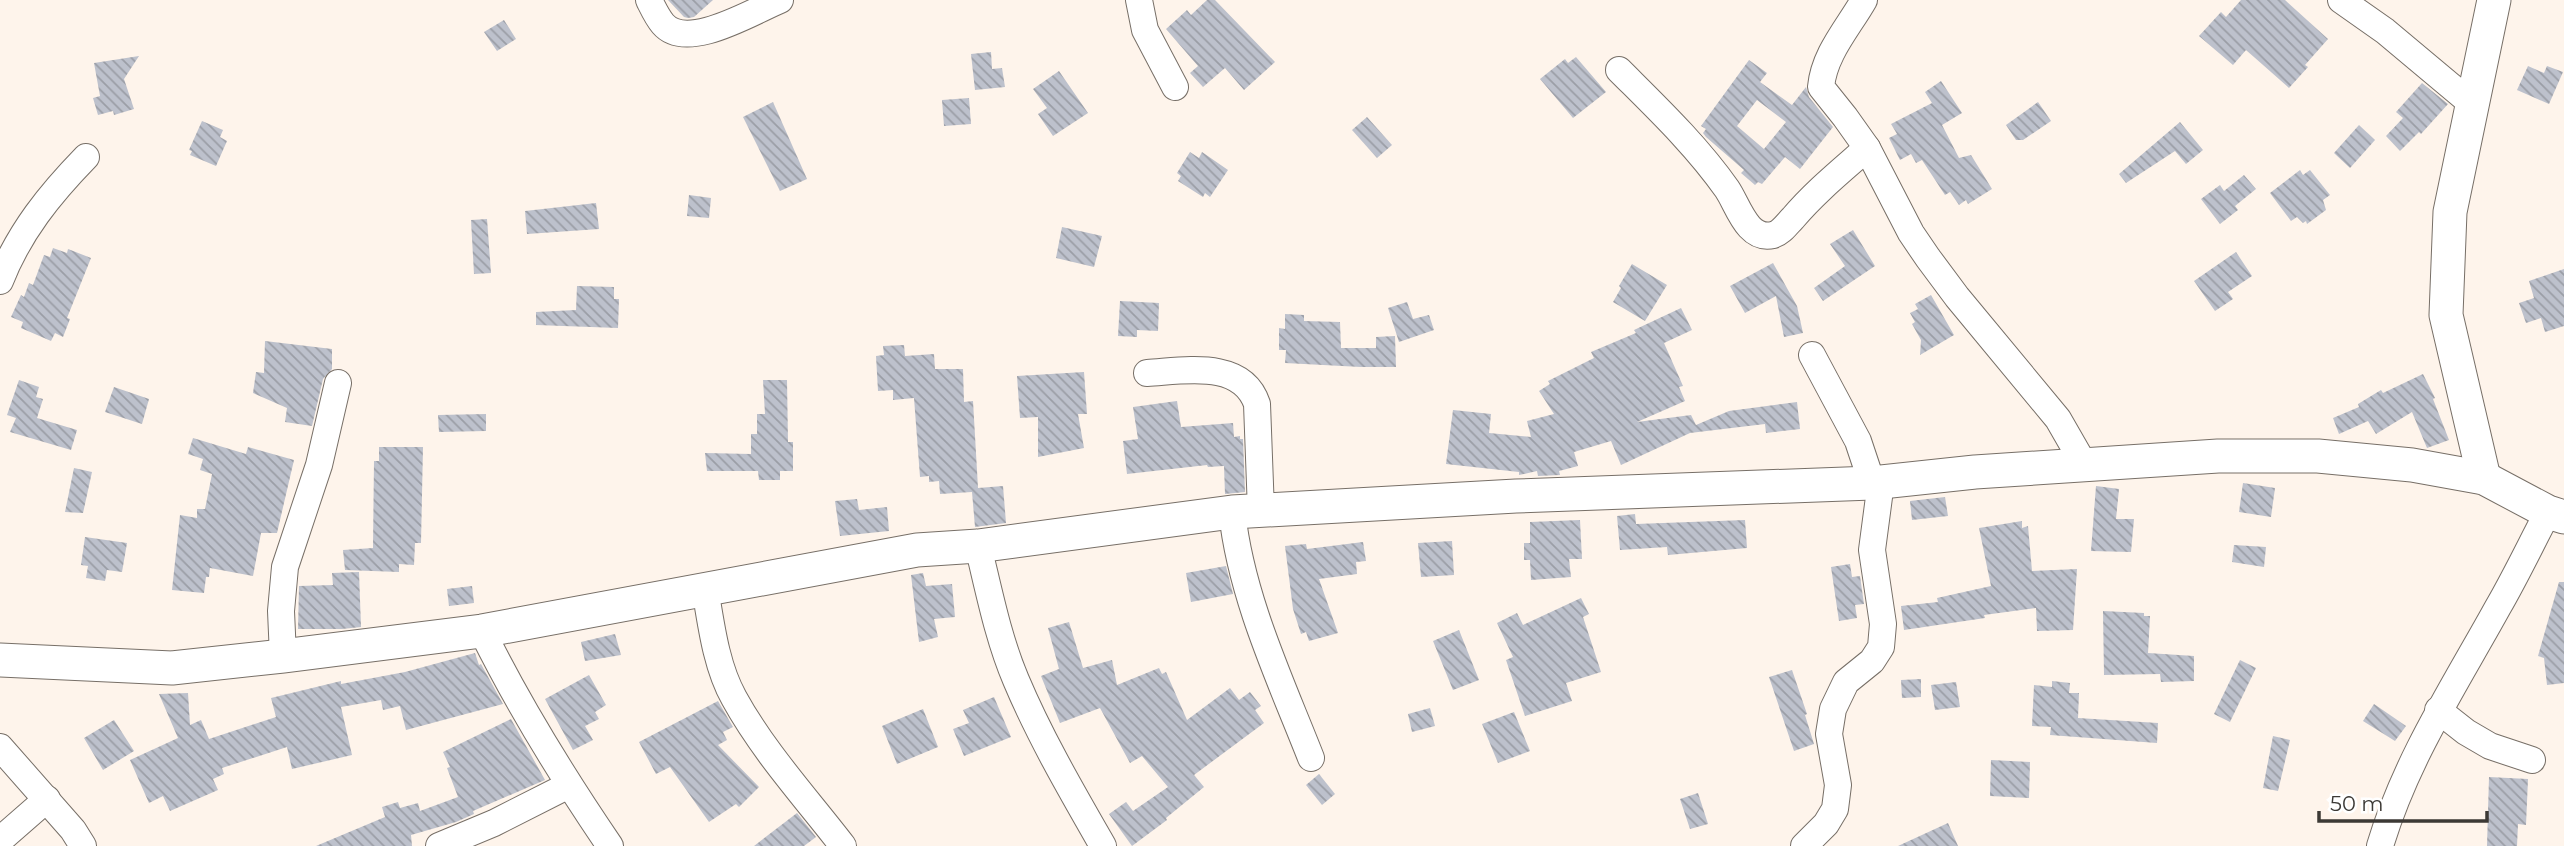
<svg xmlns="http://www.w3.org/2000/svg" width="2564" height="846" font-family="Montserrat,sans-serif">
<defs>
<pattern id="building-back-hatch" width="6" height="6" patternUnits="userSpaceOnUse" patternTransform="scale(1.75)"><rect width="6" height="6" fill="#bdc1cc"/><path d="M-1 5l2 2M0 0l6 6M5-1l2 2" fill="none" stroke="#9b9ea6"/></pattern>
</defs>
<rect width="100%" height="100%" fill="#fef4eb"/>
<g fill="url(#building-back-hatch)" fill-rule="evenodd">
<polygon points="668,0 713,0 694,17 688,18 684,17"/>
<polygon points="1207,0 1215,0 1275,62 1244,90 1225,68 1203,87 1190,73 1198,66 1166,29 1187,10 1191,15"/>
<polygon points="2241,0 2285,0 2328,39 2305,65 2308,67 2289,88 2246,50 2233,65 2199,36 2221,12 2226,17"/>
<polygon points="504,20 516,39 497,51 484,32"/>
<polygon points="991,52 992,69 1002,68 1005,87 975,90 971,54"/>
<polygon points="139,56 124,79 134,109 114,115 113,111 98,115 93,98 100,96 94,63"/>
<polygon points="1576,57 1606,92 1573,118 1540,79 1565,59 1568,63"/>
<path d="M 1749,60 L 1767,73 L 1760,82 L 1792,105 L 1806,87 L 1809,97 L 1833,127 L 1800,169 L 1785,157 L 1762,184 L 1758,182 L 1755,185 L 1741,173 L 1744,170 L 1706,137 L 1703,133 L 1706,129 L 1701,126 ZM 1757,100 L 1786,122 L 1764,149 L 1737,126 Z"/>
<polygon points="2528,66 2544,73 2547,66 2563,72 2549,104 2517,90"/>
<polygon points="1059,71 1088,113 1053,136 1038,114 1047,108 1033,89"/>
<polygon points="1941,81 1962,113 1942,125 1959,158 1971,155 1992,189 1968,204 1966,200 1959,205 1950,192 1945,195 1922,160 1916,163 1911,154 1900,160 1889,138 1897,134 1891,124 1932,103 1925,92"/>
<polygon points="2422,83 2448,104 2421,134 2419,132 2400,151 2386,136 2403,118 2396,112"/>
<polygon points="969,98 971,124 944,126 942,100"/>
<polygon points="773,102 807,179 780,191 743,117"/>
<polygon points="2038,102 2051,121 2023,140 2016,140 2006,125"/>
<polygon points="1367,117 1392,145 1377,158 1352,130"/>
<polygon points="202,121 223,130 220,137 227,141 216,166 190,155 192,151 189,150"/>
<polygon points="2180,122 2203,150 2186,164 2175,151 2126,183 2119,174"/>
<polygon points="2359,125 2375,140 2350,168 2334,153"/>
<polygon points="1190,152 1199,158 1202,152 1228,170 1210,197 1205,193 1203,197 1178,181 1181,176 1177,173"/>
<polygon points="2300,170 2303,175 2310,170 2330,195 2323,200 2326,210 2307,224 2306,221 2303,223 2297,217 2291,221 2270,193"/>
<polygon points="2244,175 2256,189 2235,206 2238,210 2220,224 2201,199 2220,185 2224,191"/>
<polygon points="689,195 711,198 709,218 687,216"/>
<polygon points="596,203 599,229 527,234 525,211"/>
<polygon points="487,219 491,273 474,274 471,220"/>
<polygon points="1062,227 1102,236 1094,267 1056,258"/>
<polygon points="1853,230 1875,266 1823,301 1814,288 1845,266 1830,244"/>
<polygon points="53,248 67,253 68,249 91,258 67,318 70,319 63,337 55,333 51,341 21,328 23,322 11,317 21,295 24,297 29,283 33,285 44,255 50,257"/>
<polygon points="2236,252 2252,276 2228,292 2233,299 2215,311 2194,281"/>
<polygon points="1773,263 1797,306 1803,333 1784,337 1776,296 1745,313 1730,286"/>
<polygon points="1632,264 1667,285 1645,321 1613,302 1621,288 1619,286"/>
<polygon points="2564,269 2564,326 2545,332 2541,318 2526,323 2519,303 2534,298 2529,281"/>
<polygon points="577,286 614,287 614,299 619,299 618,328 536,325 536,312 576,310"/>
<polygon points="1931,295 1954,335 1920,355 1921,340 1912,324 1915,322 1910,313 1918,309 1915,304"/>
<polygon points="1120,301 1159,303 1158,331 1137,330 1137,337 1118,336"/>
<polygon points="1407,302 1413,319 1429,315 1434,330 1399,342 1388,308"/>
<polygon points="1681,308 1692,330 1664,343 1683,386 1679,387 1685,401 1637,422 1691,415 1696,425 1729,411 1797,402 1800,429 1766,433 1765,424 1690,433 1621,465 1611,441 1574,452 1578,466 1559,471 1560,475 1538,476 1537,471 1519,475 1519,472 1446,464 1453,410 1491,414 1489,433 1531,437 1527,421 1554,414 1539,391 1550,384 1548,381 1594,358 1591,352 1636,333 1634,330"/>
<polygon points="1285,314 1304,315 1304,321 1340,322 1341,348 1376,348 1376,337 1395,336 1396,367 1361,367 1285,363 1286,350 1279,350 1279,328 1285,329"/>
<polygon points="265,341 332,349 332,369 323,379 312,426 285,422 287,408 253,393 256,372 264,373"/>
<polygon points="904,345 905,356 934,354 935,369 963,369 964,402 973,401 978,488 1003,486 1006,523 975,527 972,492 940,494 939,481 929,482 929,476 920,477 914,398 893,400 893,390 878,391 876,356 884,355 883,346"/>
<polygon points="1084,372 1087,414 1078,414 1084,448 1038,457 1038,417 1020,418 1017,376"/>
<polygon points="2423,374 2435,398 2433,399 2449,440 2427,448 2412,412 2376,434 2368,421 2339,434 2333,418 2359,407 2358,404 2381,390 2383,393"/>
<polygon points="19,380 39,387 36,397 43,399 37,418 77,430 71,450 10,432 16,418 7,415"/>
<polygon points="763,380 787,380 788,442 793,442 793,471 780,471 780,480 759,480 758,471 707,471 705,453 751,454 751,434 757,434 757,414 765,414"/>
<polygon points="114,387 149,399 142,424 105,412"/>
<polygon points="1177,401 1181,427 1233,423 1234,437 1240,436 1240,439 1243,439 1245,492 1225,494 1224,466 1208,467 1207,465 1127,474 1123,441 1138,439 1133,407"/>
<polygon points="486,414 486,431 439,432 438,415"/>
<polygon points="193,438 246,454 248,447 294,460 277,533 261,533 253,576 210,568 209,577 206,577 204,593 172,590 180,515 197,518 197,509 205,509 212,474 200,470 203,459 188,454"/>
<polygon points="379,447 423,447 421,543 415,543 414,565 399,564 399,572 345,570 343,550 373,548 374,461 379,461"/>
<polygon points="74,468 92,472 83,513 65,512"/>
<polygon points="2243,483 2275,488 2271,517 2239,512"/>
<polygon points="2096,486 2119,489 2116,519 2134,519 2131,552 2091,551"/>
<polygon points="1945,497 1948,516 1912,520 1910,501"/>
<polygon points="857,499 859,510 887,507 889,531 840,536 835,501"/>
<polygon points="1635,514 1636,524 1745,520 1747,548 1668,555 1667,547 1620,550 1617,516"/>
<polygon points="1580,520 1582,559 1569,559 1571,577 1531,580 1530,560 1524,560 1524,543 1530,543 1530,522"/>
<polygon points="2022,521 2022,528 2028,526 2032,571 2077,569 2073,630 2037,631 2036,608 1984,615 1985,618 1904,630 1901,606 1938,602 1937,598 1991,586 1979,528"/>
<polygon points="85,537 127,543 122,572 107,570 105,581 86,578 88,566 81,565"/>
<polygon points="1452,541 1454,575 1421,577 1418,543"/>
<polygon points="1363,542 1366,561 1356,562 1357,574 1319,579 1338,633 1309,641 1306,632 1301,634 1293,609 1285,546 1306,544 1307,549"/>
<polygon points="2234,545 2266,547 2264,567 2232,562"/>
<polygon points="1850,564 1852,577 1860,576 1864,604 1855,605 1857,618 1839,621 1831,567"/>
<polygon points="1226,566 1233,594 1191,602 1186,573"/>
<polygon points="359,572 361,627 342,629 298,629 299,586 333,585 332,573"/>
<polygon points="923,573 926,586 952,584 955,617 934,619 938,637 919,642 911,575"/>
<polygon points="2559,582 2564,582 2564,683 2547,685 2544,658 2538,656"/>
<polygon points="472,586 474,603 449,606 447,589"/>
<polygon points="1581,598 1589,614 1583,617 1601,672 1566,683 1572,701 1525,716 1506,660 1513,657 1497,623 1517,613 1523,625"/>
<polygon points="2103,611 2144,613 2144,616 2150,616 2148,653 2194,656 2194,681 2161,682 2160,674 2104,675"/>
<polygon points="1069,622 1083,668 1112,660 1117,685 1159,668 1162,674 1166,672 1187,720 1230,688 1239,700 1250,692 1261,706 1255,710 1264,723 1194,775 1204,787 1166,818 1167,820 1132,846 1109,814 1126,802 1133,811 1168,787 1142,756 1130,763 1100,708 1060,723 1041,676 1059,669 1048,628"/>
<polygon points="1459,630 1479,680 1453,690 1433,641"/>
<polygon points="615,634 621,655 585,661 581,642"/>
<polygon points="475,653 479,665 481,664 503,704 406,730 400,706 383,710 381,700 341,707 352,755 292,769 287,747 222,768 224,774 213,779 218,790 170,811 163,796 149,803 130,760 178,738 159,694 188,693 190,725 201,720 209,739 276,717 271,698 341,681 341,684 405,672"/>
<polygon points="2240,660 2256,668 2230,722 2214,714"/>
<polygon points="1792,670 1807,714 1805,715 1814,744 1794,751 1769,677"/>
<polygon points="589,675 606,705 595,712 599,719 585,726 593,740 573,750 545,699"/>
<polygon points="1921,679 1921,697 1902,698 1901,680"/>
<polygon points="2052,681 2070,683 2069,693 2079,693 2078,718 2158,723 2157,743 2050,735 2051,727 2032,726 2034,685 2052,687"/>
<polygon points="1956,682 1960,707 1935,710 1931,685"/>
<polygon points="994,697 1011,737 964,756 953,729 969,723 963,710"/>
<polygon points="718,701 733,727 723,732 727,740 718,745 759,787 739,807 736,804 709,822 670,767 656,774 639,742"/>
<polygon points="2374,704 2406,726 2395,741 2363,721"/>
<polygon points="1430,708 1435,726 1412,732 1408,714"/>
<polygon points="923,709 938,747 897,764 882,726"/>
<polygon points="1514,712 1530,751 1498,763 1482,724"/>
<polygon points="511,719 545,780 473,811 474,814 456,822 411,835 412,846 316,846 385,817 382,807 398,802 400,808 418,803 420,811 458,797 447,768 450,767 443,752"/>
<polygon points="114,720 134,751 103,770 84,738"/>
<polygon points="2273,736 2290,740 2278,791 2263,788"/>
<polygon points="1991,760 2030,762 2029,798 1990,796"/>
<polygon points="1319,774 1335,794 1322,805 1306,785"/>
<polygon points="2489,777 2528,779 2526,825 2518,824 2517,846 2487,846"/>
<polygon points="1698,793 1708,824 1690,829 1680,799"/>
<polygon points="797,813 816,837 804,846 754,846"/>
<polygon points="1948,823 1958,846 1898,846"/>
</g>
<g fill="none" stroke-linecap="round" stroke-linejoin="round">
<g stroke="#776f67" stroke-width="28">
<g id="minor">
<path d="M 649,0 C 653,8 657,17 663,24 C 687,52 753,11 780,0"/>
<polyline points="1139,0 1145,30 1175,87"/>
<path d="M 1864,0 C 1848,28 1824,54 1821,87 L 1845,117 L 1867,148 L 1911,233 L 1928,258 L 1957,297 L 2058,419 L 2085,466"/>
<polyline points="2341,0 2385,31 2471,103"/>
<path d="M 1619,70 C 1657,108 1696,145 1727,189 C 1738,205 1747,241 1773,235 C 1781,233 1787,224 1793,218 C 1815,192 1841,171 1867,148"/>
<path d="M 0,281 C 19,232 50,194 86,157"/>
<polyline points="1812,355 1858,441 1872,483"/>
<path d="M 1147,373 C 1184,371 1242,359 1257,404 L 1261,511"/>
<path d="M 1232,512 C 1241,597 1280,679 1311,758"/>
<path d="M 978,546 C 989,591 998,638 1016,680 C 1040,737 1072,792 1103,846"/>
<path d="M 705,588 C 711,624 716,666 734,698 C 763,751 806,798 843,846"/>
<path d="M 482,631 C 519,706 563,777 610,846"/>
<polyline points="283,656 281,611 285,567 319,465 338,383"/>
<polyline points="2438,710 2466,732 2490,746 2532,760"/>
<polyline points="0,747 73,830 83,846"/>
<polyline points="0,840 47,799"/>
<polyline points="439,846 494,823 569,785"/>
<polyline points="1804,846 1826,824 1835,809 1838,785 1829,734 1833,709 1846,682 1872,661 1881,647 1883,624 1872,550 1881,482"/>
<path d="M 2380,846 C 2406,759 2455,685 2498,607 C 2516,576 2531,544 2548,512"/>
</g>
</g>
<g stroke="#776f67" stroke-width="35">
<g id="tertiary">
<polyline points="2484,478 2446,315 2450,212 2494,0"/>
<polyline points="0,660 172,668 283,656 482,631 917,550 978,546 1232,512 1516,496 1872,483 1975,472 2218,456 2318,456 2412,465 2484,478 2548,512 2564,517"/>
</g>
</g>
<use href="#minor" stroke="#fff" stroke-width="26"/>
<use href="#tertiary" stroke="#fff" stroke-width="33"/>
</g>
<path d="M2319 811v10h168v-10" fill="none" stroke="#3c3935" stroke-width="3.5"/>
<text x="2330" y="811" font-size="21" fill="#3c3935" stroke="#ffffff" stroke-width="5" paint-order="stroke">50 m</text>
</svg>
